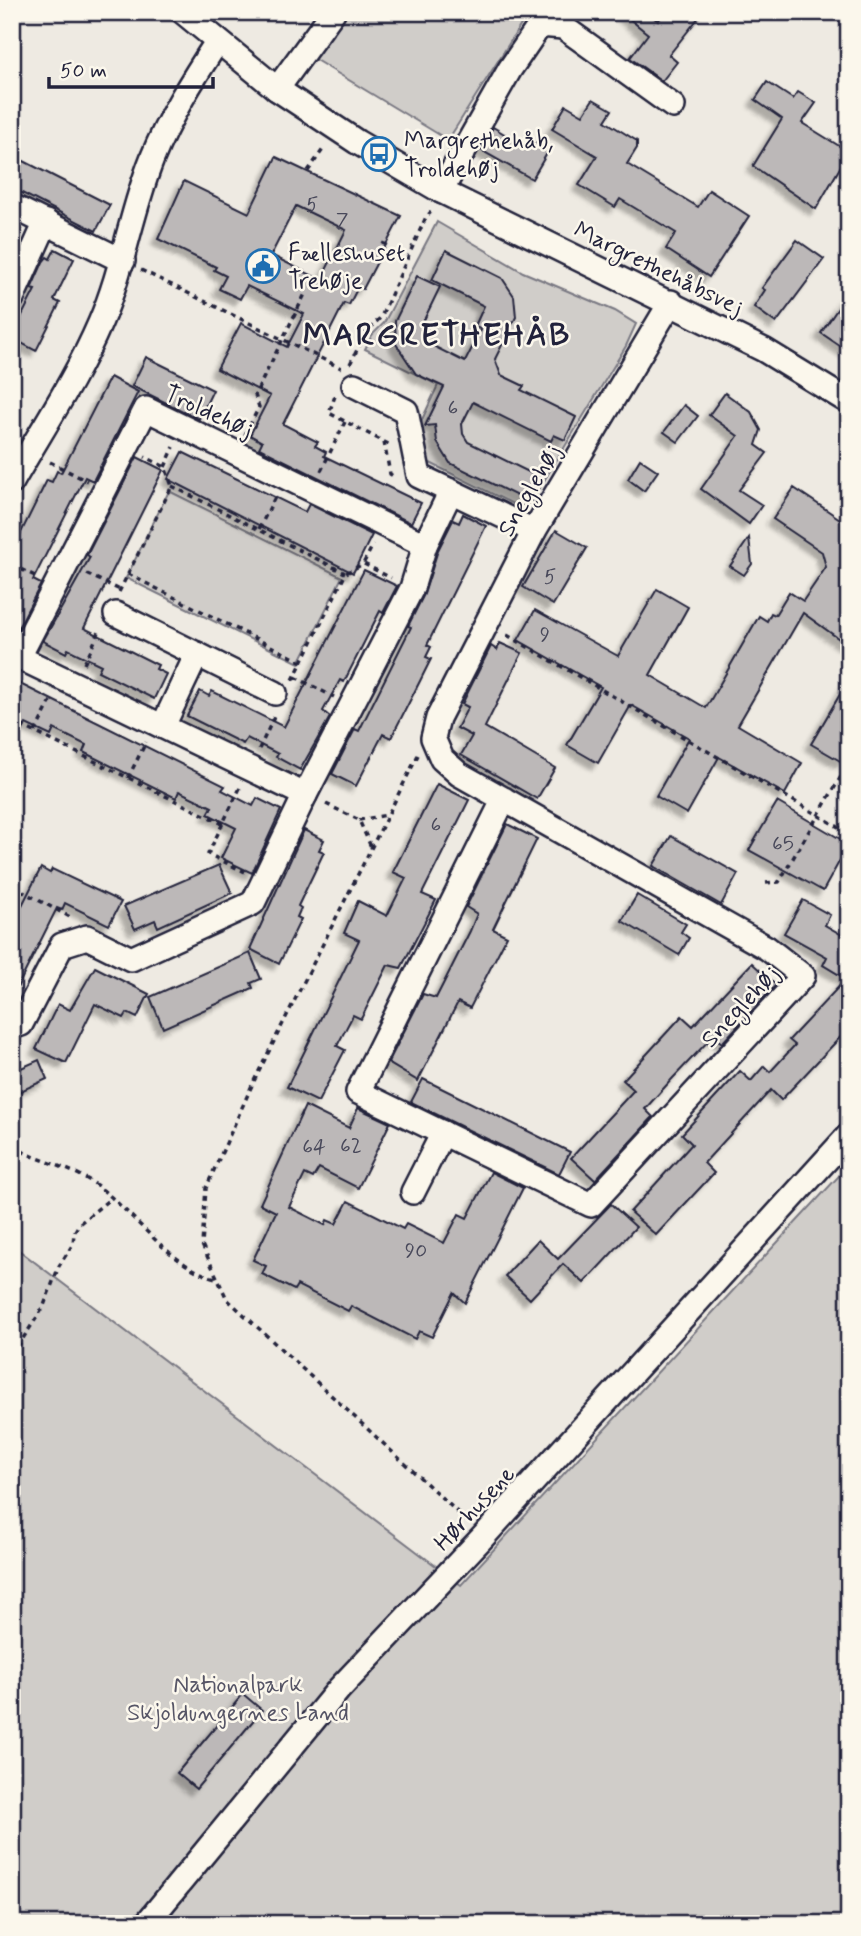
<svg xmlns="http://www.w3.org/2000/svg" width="861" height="1936" font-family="Mynerve,sans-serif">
<defs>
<filter id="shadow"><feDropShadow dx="-6" dy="6" stdDeviation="2" flood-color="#0004"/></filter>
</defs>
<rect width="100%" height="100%" fill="#eeeae2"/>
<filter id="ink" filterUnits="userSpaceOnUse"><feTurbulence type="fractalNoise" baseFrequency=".0143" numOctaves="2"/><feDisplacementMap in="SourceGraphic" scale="14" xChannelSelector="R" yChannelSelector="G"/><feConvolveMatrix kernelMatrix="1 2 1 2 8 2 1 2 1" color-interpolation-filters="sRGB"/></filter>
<g filter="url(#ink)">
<g fill="#d0cdc9" stroke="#797882" stroke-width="2">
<polygon points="347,12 529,12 448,140 314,59"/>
<polygon points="437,222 523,272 615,311 636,324 626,346 530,504 519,507 424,460 420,424 438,385 365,349 372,335 384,323"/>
<polygon points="169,491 342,577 299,663 126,578"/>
<polygon points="849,1165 849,1924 12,1924 12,1245 461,1585"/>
</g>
<g fill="#bcb8b8" stroke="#22223b" stroke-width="2" fill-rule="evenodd" filter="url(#shadow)">
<polygon points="621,12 647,12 658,21 665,12 703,12 669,55 677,62 662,81 630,58 648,34"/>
<polygon points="767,82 793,99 798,92 816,103 802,123 849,152 816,209 753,166 782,119 755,100"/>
<polygon points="593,99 612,110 605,121 637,141 637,148 627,164 698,207 709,190 749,216 709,277 666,249 676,233 620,199 615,207 579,185 597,156 552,129 566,105 583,115"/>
<polygon points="493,127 529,149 533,141 549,150 532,179 481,150"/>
<polygon points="12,155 110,205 96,231 12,188"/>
<path d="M 276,157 L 401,216 L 363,289 L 358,287 L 349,305 L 344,303 L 283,424 L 318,442 L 315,446 L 326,452 L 324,456 L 421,503 L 411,523 L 259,448 L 262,442 L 250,435 L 270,396 L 217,369 L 241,323 L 287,347 L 304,314 L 247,286 L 240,299 L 219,289 L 226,276 L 214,270 L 216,267 L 158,239 L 184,181 L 249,213 ZM 296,206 L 346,230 L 321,280 L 271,255 Z"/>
<polygon points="797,240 824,259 776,323 754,307 765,290 762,288"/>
<polygon points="55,249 74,259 54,300 60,303 36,351 12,338 12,335 35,290 31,289 43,262 47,257 50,259"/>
<polygon points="446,250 502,278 514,296 516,317 495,359 501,375 524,386 521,390 576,417 565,440 554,435 551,441 473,402 462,424 463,434 468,442 537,476 525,500 450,463 437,442 435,425 425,426 444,387 416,374 396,344 395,321 417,276 440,287 421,326 422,335 427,343 465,362 481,330 475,326 484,306 432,280"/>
<polygon points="849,292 849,352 821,333"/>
<polygon points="146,357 213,390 199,419 132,386"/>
<polygon points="110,377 138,392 93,481 85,477 33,580 41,584 18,628 12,626 12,551 47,480 52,482 57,471 61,473"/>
<polygon points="725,393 751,412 761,430 756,445 767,453 739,490 762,505 749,524 701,489 738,436 709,415"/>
<polygon points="684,405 698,416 678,442 664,432"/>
<polygon points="182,452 305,512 309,504 372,535 353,573 168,479"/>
<polygon points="137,457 163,470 84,628 158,665 156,669 166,674 154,699 98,671 101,665 68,649 66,653 43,641 90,557 87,555"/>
<polygon points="640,459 658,471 644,491 628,479"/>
<polygon points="794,488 849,525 849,646 803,613 738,725 802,763 785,794 719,757 687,814 656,796 689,738 631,705 598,763 567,745 601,687 518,640 535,610 618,656 657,589 688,607 650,675 706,708 759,616 767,621 771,613 775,615 789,592 803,601 826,567 822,552 773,519"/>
<polygon points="463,514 486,526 427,645 431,647 426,657 431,659 420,681 391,738 383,734 356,786 332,774 355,729 359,731 411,627 408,626 424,594 438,550 453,520 459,523"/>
<polygon points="556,530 587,548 553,605 523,587"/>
<polygon points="749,538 752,564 744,575 730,566"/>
<polygon points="364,570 397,586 383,613 380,611 344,682 340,680 323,711 330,717 300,770 276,757 278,754 247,738 243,744 187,716 200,691 209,696 212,691 284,727"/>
<polygon points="500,643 522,653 485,727 555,768 537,799 461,755 472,736 457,728 468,707 462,704 491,646 497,650"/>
<polygon points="849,679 849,751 842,762 811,744"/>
<polygon points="12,680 225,786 222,790 253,806 257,798 281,810 252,873 221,858 236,828 208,814 212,807 179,791 176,798 83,752 86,745 54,729 51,736 26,724 12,751"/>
<polygon points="437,784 469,800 422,894 436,900 401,968 388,965 361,1019 353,1015 337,1046 345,1050 318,1102 287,1087 359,940 344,933 358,901 387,916 406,878 393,872"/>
<polygon points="777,802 849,844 823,891 749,850"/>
<polygon points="507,824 537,839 493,929 507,936 470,1008 458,1002 418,1081 388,1063 423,994 436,998 470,931 477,914 466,907"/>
<polygon points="304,830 324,840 319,850 324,852 298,906 301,908 297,917 301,919 279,964 250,949"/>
<polygon points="671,836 738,874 721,905 653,866"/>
<polygon points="219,865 232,893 158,927 155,920 135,929 124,906"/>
<polygon points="41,868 50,873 52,869 121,902 109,925 65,903 62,910 57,908 12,998 12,925"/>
<polygon points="637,895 686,924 681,932 689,938 679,955 622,921"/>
<polygon points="803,900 830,915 825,925 849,939 849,1028 781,1100 771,1090 704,1163 714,1173 656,1235 630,1212 692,1144 682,1134 740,1071 751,1081 764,1066 770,1072 795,1045 789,1040 846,979 823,965 827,957 784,933"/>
<polygon points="250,953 261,979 251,983 253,988 163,1028 150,997"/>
<polygon points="752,963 776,985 722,1043 713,1036 673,1078 645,1109 653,1117 595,1180 571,1158 634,1090 623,1080 682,1016 693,1026"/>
<polygon points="95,967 149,994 137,1018 127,1013 124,1018 95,1004 66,1063 36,1049 58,1004 70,1010"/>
<polygon points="39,1060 47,1079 12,1095 12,1072"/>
<polygon points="423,1079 570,1152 559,1174 411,1102"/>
<polygon points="305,1106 349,1128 358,1108 390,1123 358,1188 319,1168 313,1178 305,1174 289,1207 325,1225 327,1220 336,1224 348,1201 403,1229 406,1224 444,1243 459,1214 467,1218 491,1172 523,1188 465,1303 454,1293 432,1337 419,1331 415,1339 351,1306 348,1311 297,1285 294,1290 262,1274 266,1266 253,1260 276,1212 260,1204"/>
<polygon points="611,1204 636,1227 584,1283 563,1264 530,1299 505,1276 538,1240 558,1259"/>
<polygon points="243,1694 262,1710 196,1789 177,1773"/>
</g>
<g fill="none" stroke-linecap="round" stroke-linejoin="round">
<g stroke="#22223b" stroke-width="28">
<g id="minor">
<polyline points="183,12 277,89 357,142 441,191 764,350 849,402"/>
<polyline points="277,89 333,12"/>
<polyline points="441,191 510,69 540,25 563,27 673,106"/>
<polyline points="12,206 123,261"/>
<polyline points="12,298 46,222"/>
<polyline points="354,385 406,411 419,476 534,531"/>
<path d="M 12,482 C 42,429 76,379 100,323 C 123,270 131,212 152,159 C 169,117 192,80 217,42"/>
<polyline points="116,614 275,693"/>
<polyline points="12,654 305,795"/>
<polyline points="19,657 146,409 425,545"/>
<polyline points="163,726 197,654"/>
<polyline points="504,799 358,1092 591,1205 803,976 767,948 459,774 442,759 433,738 438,718 534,531 671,302"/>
<polyline points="12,1027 21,1024 62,945 87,937 131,959 253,903 305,795 412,588 425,545 451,491"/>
<polyline points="413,1192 443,1133"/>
<polyline points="146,1924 339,1689 483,1537 849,1135"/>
</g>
</g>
<g stroke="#22223b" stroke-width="3.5" stroke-dasharray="5 5" stroke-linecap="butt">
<polyline points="308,171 324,148"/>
<polyline points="382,243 389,246"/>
<polyline points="141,270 341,368"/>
<polyline points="350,364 365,334 381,317 426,217 431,212"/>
<polyline points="335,396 329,413 390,445"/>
<polyline points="245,435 259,407 255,395 306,292"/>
<polyline points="384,442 390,474 396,478"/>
<polyline points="50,462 87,481"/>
<polyline points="165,467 174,447"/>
<polyline points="321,471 345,422"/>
<polyline points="172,486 345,573"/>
<polyline points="259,529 275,497"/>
<polyline points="364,564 391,578"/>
<polyline points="12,565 35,576"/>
<polyline points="87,574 120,590"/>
<polyline points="128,574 172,486 165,467 145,457"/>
<polyline points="119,592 128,574 302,662"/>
<polyline points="507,635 849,833"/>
<polyline points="84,664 100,630"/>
<polyline points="295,677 334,697"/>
<polyline points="293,680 346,573 363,564 373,545"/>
<polyline points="12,721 223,824"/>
<polyline points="35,732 53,697"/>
<polyline points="259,749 275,715"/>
<polyline points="418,755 253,1083 206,1188 202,1245 227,1299 467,1521"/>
<polyline points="128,778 146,742"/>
<polyline points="240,788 208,854 245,872"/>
<polyline points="326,804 359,820 371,847"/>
<polyline points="359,820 387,815"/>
<polyline points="766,883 779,882 849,763"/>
<polyline points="12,886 72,918"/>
<path d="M 12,1146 C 38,1161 67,1166 92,1182 C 131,1208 170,1268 216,1278"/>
<polyline points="12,1355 43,1308 59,1266 73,1244 74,1233 79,1224 111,1198"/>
</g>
<use href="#minor" stroke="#fbf7ec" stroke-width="23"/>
</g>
</g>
<defs>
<g id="bus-ring" transform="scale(1.75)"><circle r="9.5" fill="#fbf7ec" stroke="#1f6fb2" stroke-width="1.5"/><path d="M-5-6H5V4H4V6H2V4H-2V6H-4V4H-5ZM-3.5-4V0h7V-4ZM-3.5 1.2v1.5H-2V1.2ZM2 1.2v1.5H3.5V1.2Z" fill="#1f6fb2"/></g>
<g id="civic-ring" transform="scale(1.75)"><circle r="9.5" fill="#fbf7ec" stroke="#1f6fb2" stroke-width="1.5"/><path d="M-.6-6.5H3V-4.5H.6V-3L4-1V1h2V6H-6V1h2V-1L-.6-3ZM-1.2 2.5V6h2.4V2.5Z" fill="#1f6fb2"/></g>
</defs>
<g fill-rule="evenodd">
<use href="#bus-ring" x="379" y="154"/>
<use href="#civic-ring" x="263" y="266"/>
</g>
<g text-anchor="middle" stroke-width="5" stroke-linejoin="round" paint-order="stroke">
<g font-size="21" fill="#48485a">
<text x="312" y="211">5</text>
<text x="342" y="227">7</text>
<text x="453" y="414">6</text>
<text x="550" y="583">5</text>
<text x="545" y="641">9</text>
<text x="436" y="831">6</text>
<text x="783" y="850">65</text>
<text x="351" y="1152">62</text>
<text x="314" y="1153">64</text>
<text x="416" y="1257">90</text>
</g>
<g font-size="24" fill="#22223b" stroke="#fbf7ec" text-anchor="start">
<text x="404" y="148">Margrethehåb,<tspan x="404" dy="28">Troldehøj</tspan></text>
<text x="288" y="260">Fælleshuset<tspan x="288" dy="28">Trehøje</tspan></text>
</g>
<g font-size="24" fill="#22223b" stroke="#fbf7ec">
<text transform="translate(659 268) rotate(26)" y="8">Margrethehåbsvej</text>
<text transform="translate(209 411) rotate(25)" y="8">Troldehøj</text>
<text transform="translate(529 490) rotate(-60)" y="8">Sneglehøj</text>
<text transform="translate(740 1006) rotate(-47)" y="8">Sneglehøj</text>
<text transform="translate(474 1508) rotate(-47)" y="8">Hørhusene</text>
</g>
<g font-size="24" fill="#565566" stroke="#fbf7ec">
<text x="238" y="1692">Nationalpark<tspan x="238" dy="28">Skjoldungernes Land</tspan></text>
</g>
<g font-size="32" font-weight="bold" letter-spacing="2" fill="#22223b" stroke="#fbf7ec">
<text x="437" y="345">MARGRETHEHÅB</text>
</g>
</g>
<rect width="861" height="1936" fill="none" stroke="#fbf7ec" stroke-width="42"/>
<rect x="21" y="21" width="819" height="1894" fill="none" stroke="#22223b" stroke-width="2.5" filter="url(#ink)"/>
<path d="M49 77v10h164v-10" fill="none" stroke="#22223b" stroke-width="3.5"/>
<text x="60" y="77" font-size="21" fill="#22223b" stroke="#fbf7ec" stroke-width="5" paint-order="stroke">50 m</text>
</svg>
